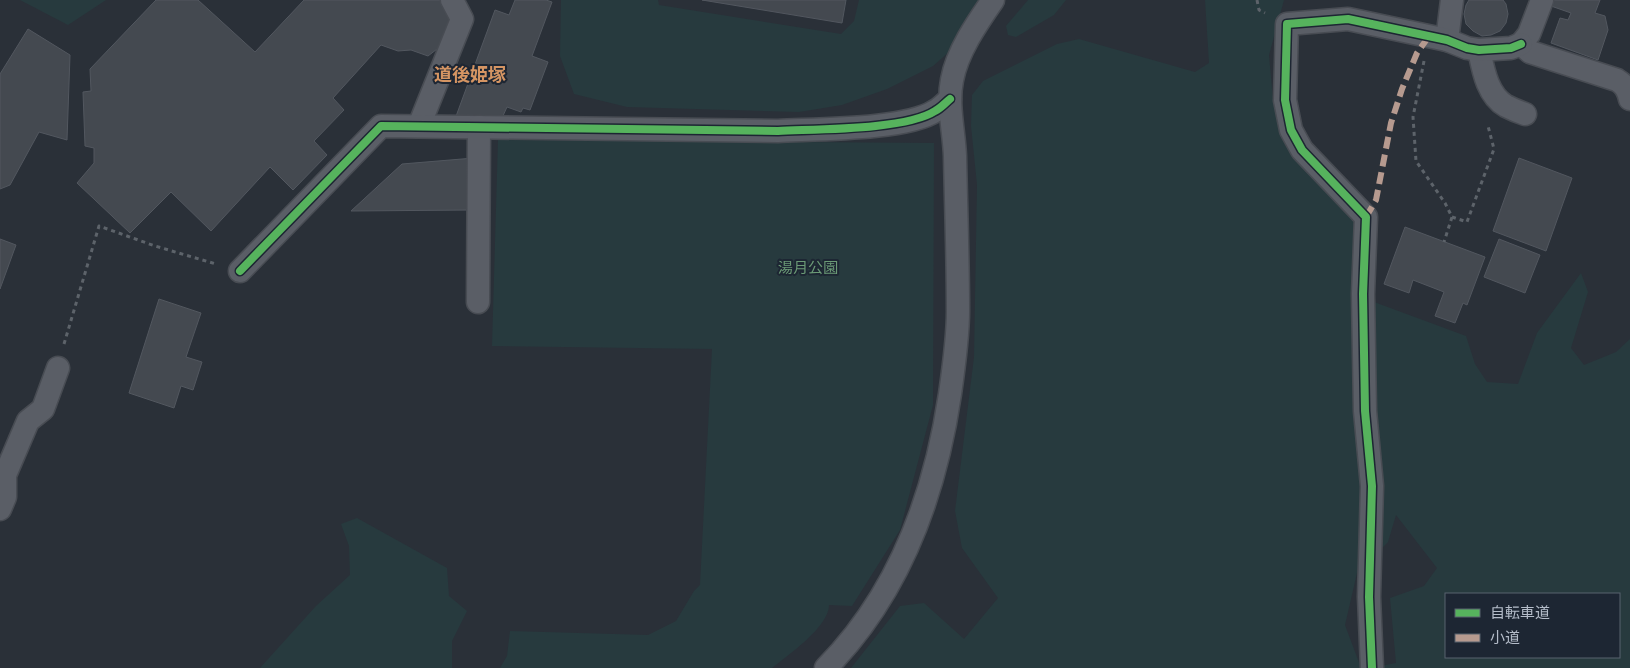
<svg xmlns="http://www.w3.org/2000/svg" width="1630" height="668" font-family="Commissioner,'Noto Sans JP',sans-serif">
<rect width="100%" height="100%" fill="#2a3038"/>
<g fill="#273a3e" fill-rule="evenodd">
<polygon points="20,0 106,0 68,25"/>
<polygon points="561,0 658,0 659,5 841,34 854,21 859,0 979,0 958,44 933,66 887,89 842,105 799,112 627,107 574,94 560,56"/>
<polygon points="1028,0 1066,0 1054,15 1016,37 1008,35 1006,26"/>
<path d="M 1205,0 L 1284,0 L 1269,55 L 1273,100 L 1290,148 L 1341,198 L 1359,227 L 1366,299 L 1466,336 L 1475,364 L 1487,382 L 1518,384 L 1537,333 L 1581,273 L 1588,292 L 1571,348 L 1584,365 L 1616,352 L 1630,339 L 1630,668 L 1370,668 L 1396,663 L 1390,598 L 1424,586 L 1437,568 L 1396,515 L 1388,542 L 1357,573 L 1345,625 L 1361,668 L 851,668 L 900,606 L 924,603 L 964,639 L 998,598 L 962,548 L 955,511 L 974,357 L 977,185 L 971,126 L 972,95 L 983,81 L 1057,44 L 1079,39 L 1195,72 L 1209,63 ZM 1446,594 L 1619,594 L 1619,657 L 1446,657 Z"/>
<path d="M 498,140 L 934,143 L 933,405 L 900,530 L 852,606 L 829,605 C 829,627 788,655 772,668 L 500,668 L 507,656 L 510,631 L 648,635 L 676,621 L 694,591 L 700,585 L 712,349 L 492,346 Z"/>
<polygon points="357,518 447,568 449,596 467,611 452,641 452,668 260,668 316,606 350,575 349,546 341,524"/>
</g>
<g fill="#444950" stroke="#52575f">
<polygon points="156,0 198,0 255,52 304,0 445,0 453,31 450,39 428,56 411,50 398,51 381,45 333,98 344,110 314,141 327,155 293,190 270,167 211,231 171,192 130,233 77,183 94,163 94,148 85,146 83,92 91,91 90,69"/>
<polygon points="515,0 546,0 552,2 532,56 548,62 530,110 523,108 521,112 507,107 502,118 455,119 495,10 509,15"/>
<polygon points="702,0 846,0 842,23"/>
<polygon points="1469,0 1503,0 1506,4 1508,14 1506,23 1500,31 1491,35 1482,36 1473,31 1466,24 1464,14 1466,5"/>
<polygon points="1553,0 1600,0 1595,13 1605,16 1608,30 1598,60 1551,43 1560,18 1568,20 1571,13 1551,6"/>
<polygon points="28,29 70,55 67,140 39,132 10,185 0,189 0,74"/>
<polygon points="474,158 471,210 351,211 402,164"/>
<polygon points="1519,158 1572,178 1546,251 1493,231"/>
<polygon points="1405,227 1485,257 1467,305 1463,303 1455,323 1435,316 1444,292 1413,280 1409,293 1384,284"/>
<polygon points="0,239 16,245 0,289"/>
<polygon points="1499,239 1540,255 1525,293 1484,277"/>
<polygon points="159,299 201,313 186,357 202,362 193,390 181,386 174,408 129,393"/>
</g>
<g fill="none" stroke-linecap="round" stroke-linejoin="round">
<g stroke="#484c53" stroke-width="25">
<g id="street">
<path d="M 1542,0 L 1529,34 L 1521,44 L 1530,52 L 1617,80 C 1625,85 1628,90 1630,99"/>
<polyline points="1447,40 1452,0"/>
<path d="M 1479,50 C 1483,69 1487,95 1506,106 C 1512,109 1519,112 1525,114"/>
<polyline points="419,126 462,19 452,0"/>
<path d="M 240,271 L 381,126 L 778,131 C 815,129 906,130 935,111 C 941,108 945,103 950,99"/>
<polyline points="478,302 479,127"/>
<polyline points="0,509 5,497 5,475 28,421 43,409 58,368"/>
<path d="M 826,668 C 899,594 935,495 950,394 C 954,366 958,338 958,311 C 958,259 956,207 955,156 C 954,131 947,105 952,80 C 957,52 977,23 993,0"/>
<polyline points="1372,668 1369,597 1372,486 1365,411 1363,294 1366,217 1302,150 1291,130 1285,100 1287,24 1348,19 1447,40 1467,48 1479,50 1511,48 1521,44"/>
</g>
</g>
<g stroke="#5d636a" stroke-width="3" stroke-dasharray="4 4" stroke-linecap="butt">
<polyline points="1257,0 1259,10 1265,13"/>
<polyline points="1424,61 1413,117 1416,161 1445,203 1452,217 1444,242"/>
<polyline points="1452,217 1467,222 1494,149 1488,126"/>
<polyline points="64,344 99,226 155,246 216,264"/>
</g>
<use href="#street" stroke="#5a5e66" stroke-width="22"/>
<polyline stroke="#b69a8f" stroke-width="6" stroke-dasharray="12 6" stroke-linecap="butt" points="1366,217 1376,200 1391,123 1402,89 1417,53 1429,36"/>
<g stroke="#1d2633" stroke-width="11">
<g id="cycleway">
<path d="M 240,271 L 381,126 L 778,131 C 815,129 906,130 935,111 C 941,108 945,103 950,99"/>
<polyline points="1372,668 1369,597 1372,486 1365,411 1363,294 1366,217 1302,150 1291,130 1285,100 1287,24 1348,19 1447,40 1467,48 1479,50 1511,48 1521,44"/>
</g>
</g>
<use href="#cycleway" stroke="#56b35d" stroke-width="8"/>
</g>
<g text-anchor="middle" stroke-width="4" stroke-linejoin="round" paint-order="stroke">
<g font-size="15" fill="#6b9a76" stroke="#1d2633">
<text x="808" y="273">湯月公園</text>
</g>
<g font-size="18" font-weight="bold" fill="#d59563" stroke="#1d2633">
<text x="470" y="81">道後姫塚</text>
</g>
</g>
<rect x="1445" y="593" width="175" height="65" fill="#1d2633" stroke="#59626f"/>
<rect x="1455" y="609" width="25" height="8" fill="#56b35d" stroke="#59626f"/>
<text x="1490" y="618" font-size="15" fill="#b4bcc9">自転車道</text>
<rect x="1455" y="634" width="25" height="8" fill="#b69a8f" stroke="#59626f"/>
<text x="1490" y="643" font-size="15" fill="#b4bcc9">小道</text>
</svg>
